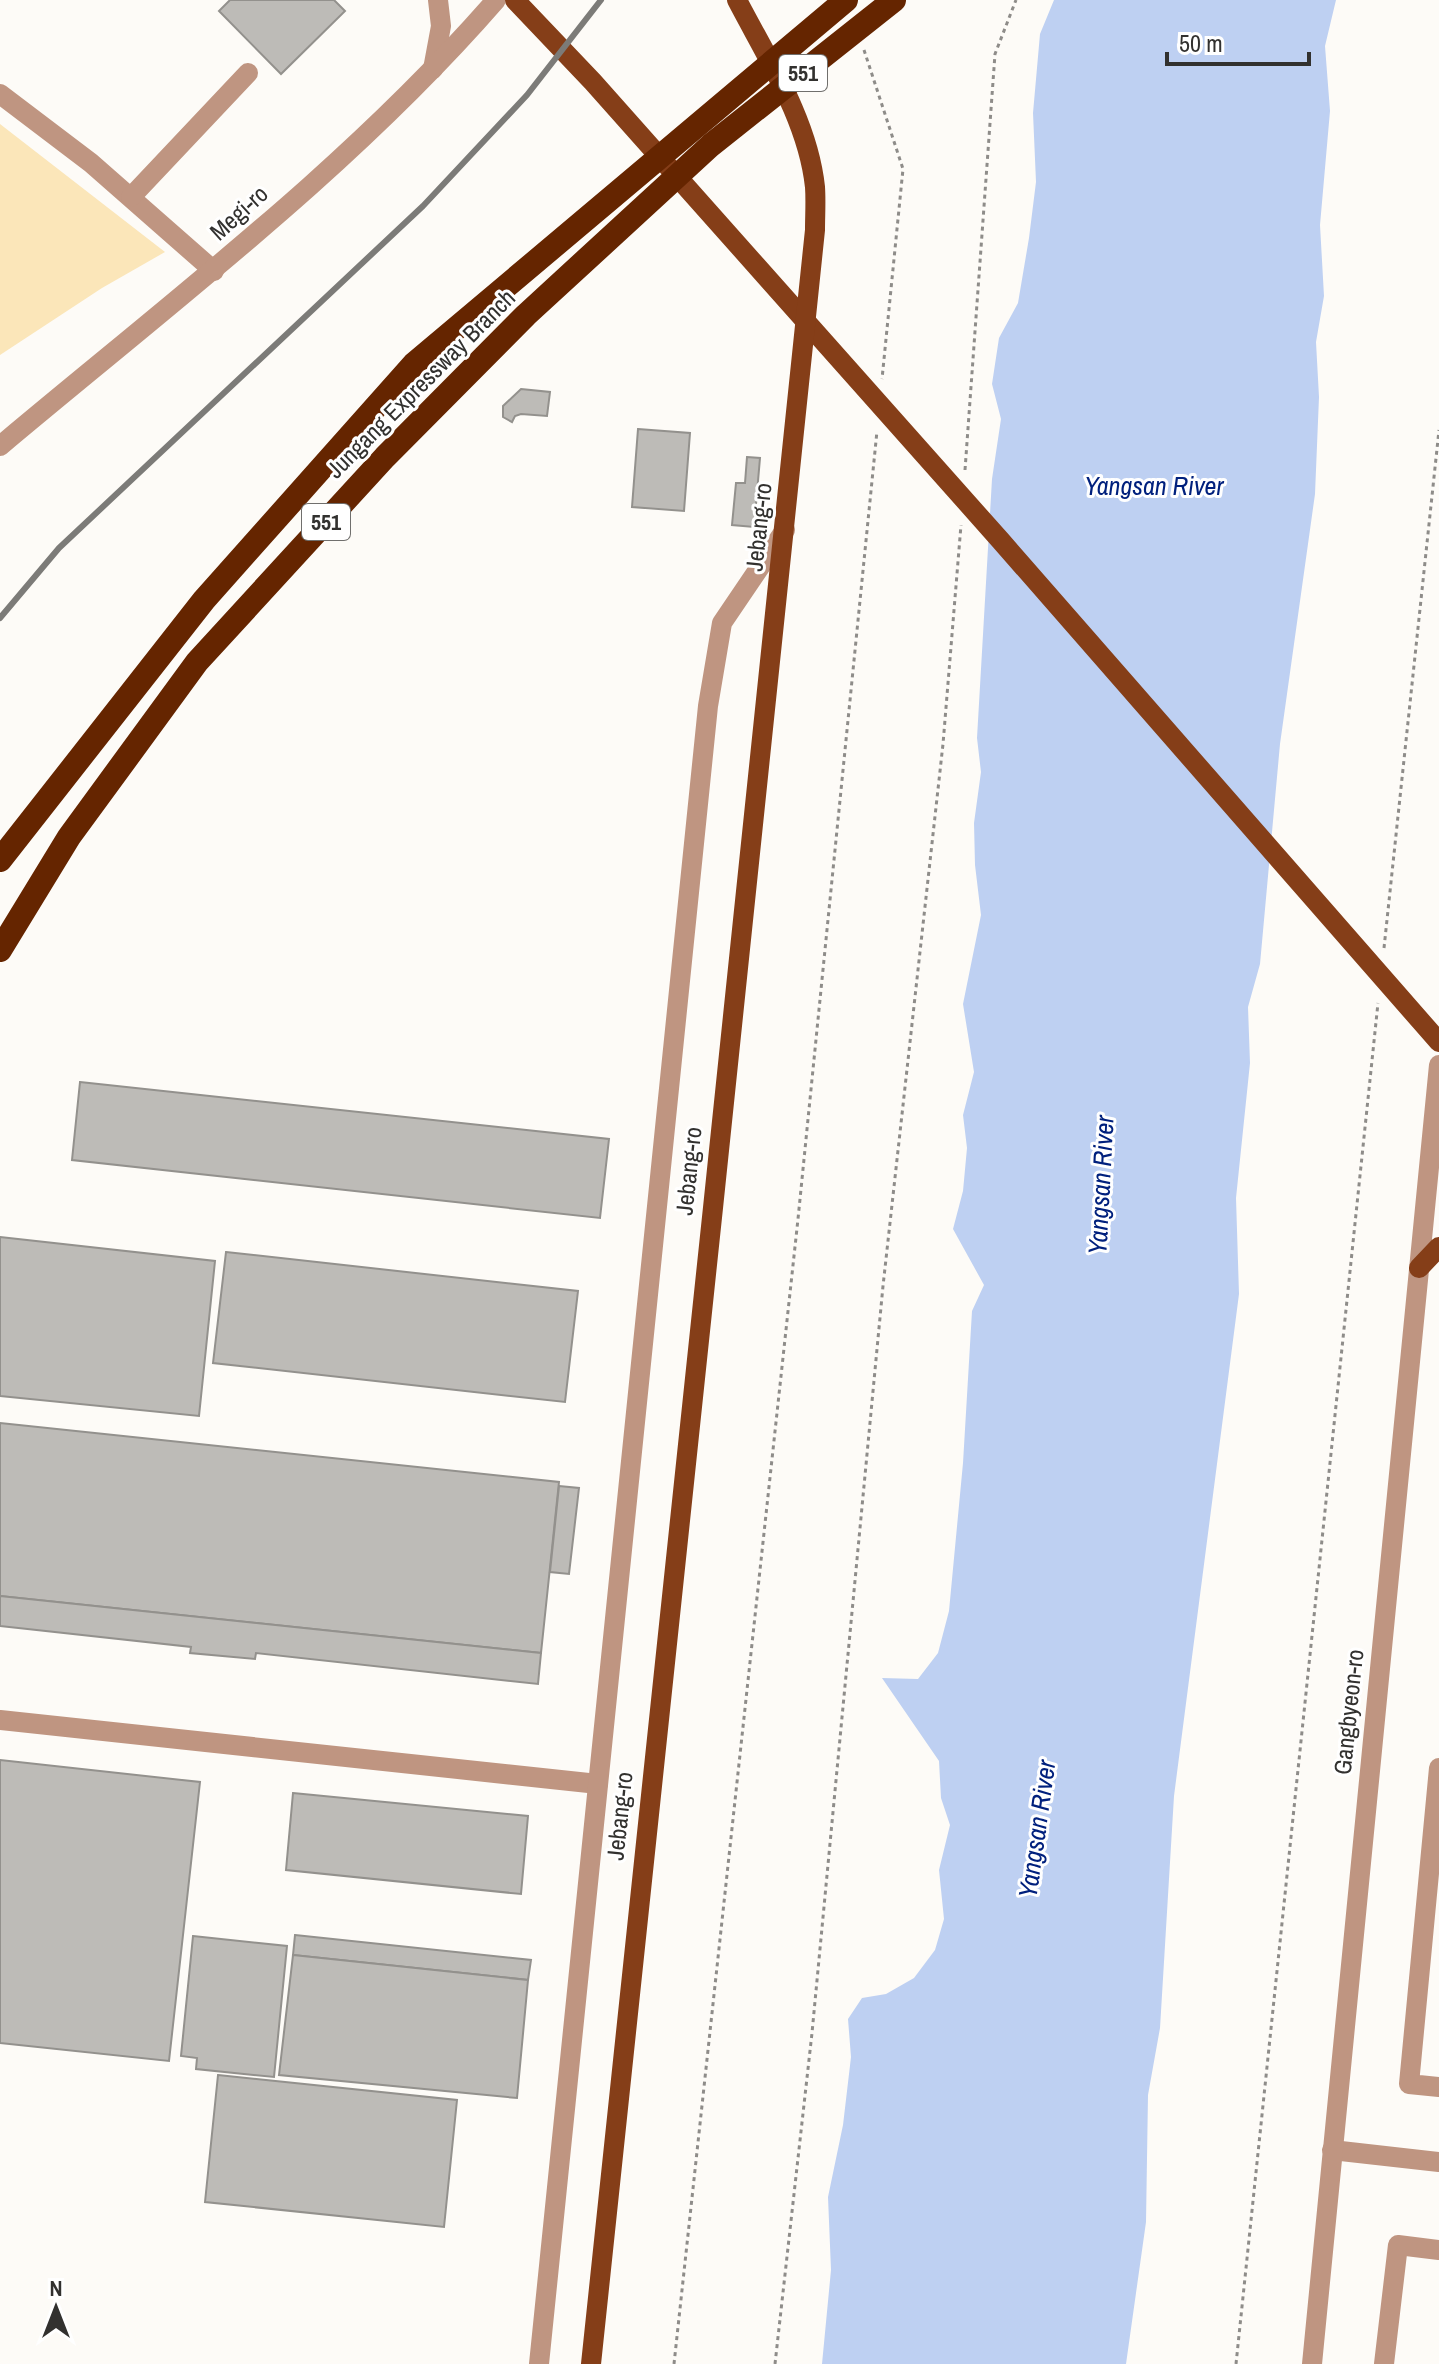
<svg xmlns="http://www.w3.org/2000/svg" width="1439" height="2364" font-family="'Archivo Narrow',sans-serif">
<rect width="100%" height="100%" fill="#fdfbf7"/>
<polygon fill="#fbe6b9" points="0,124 165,252 102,288 0,355"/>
<polygon fill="#bed0f2" points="1054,0 1336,0 1325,46 1330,111 1320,225 1324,296 1316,342 1319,397 1315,494 1280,744 1260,964 1248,1007 1250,1063 1236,1198 1239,1294 1174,1796 1160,2028 1148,2095 1146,2222 1126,2364 822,2364 831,2270 828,2197 843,2125 851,2057 848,2019 862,1998 886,1994 914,1978 935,1950 944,1919 939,1870 950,1825 941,1798 939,1761 882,1678 918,1679 938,1653 949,1611 963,1463 972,1311 984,1285 953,1229 963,1191 967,1148 963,1115 974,1072 963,1004 981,915 975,865 974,823 981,772 977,738 992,479 1001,419 992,384 999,338 1018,303 1029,238 1036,182 1033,113 1040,34"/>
<g fill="#bdbbb7" stroke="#93918d" stroke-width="2">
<polygon points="230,0 334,0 345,11 281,74 219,11"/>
<polygon points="521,389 550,392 547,416 521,414 515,416 512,422 503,417 503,406"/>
<polygon points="638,429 690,433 684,511 632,507"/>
<polygon points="747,457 760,458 754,527 732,525 736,483 745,483"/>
<polygon points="80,1082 609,1139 600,1218 72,1160"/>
<polygon points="0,1237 215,1261 199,1416 0,1396"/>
<polygon points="226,1252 578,1291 565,1402 213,1363"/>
<polygon points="0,1423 559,1482 541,1653 0,1596"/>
<polygon points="559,1486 579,1488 569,1574 550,1572"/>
<polygon points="0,1596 541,1653 538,1684 256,1653 255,1659 190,1653 191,1647 0,1626"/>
<polygon points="0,1760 200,1782 169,2061 0,2043"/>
<polygon points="293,1793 528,1816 521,1894 286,1870"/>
<polygon points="295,1935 531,1960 528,1980 293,1955"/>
<polygon points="193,1936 287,1946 274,2077 196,2069 197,2058 181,2056"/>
<polygon points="293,1955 528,1980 517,2098 279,2075"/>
<polygon points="218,2075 457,2100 444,2227 205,2202"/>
</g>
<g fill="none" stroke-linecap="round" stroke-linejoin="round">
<g stroke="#8e8c89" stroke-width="3" stroke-dasharray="4 4" stroke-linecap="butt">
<polyline points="864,50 903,169 882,379"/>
<polyline points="965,470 995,54 1016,0"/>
<polyline points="1384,948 1439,430"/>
<polyline points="674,2364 798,1219 877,431"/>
<polyline points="775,2364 812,2033 883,1286 943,744 961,525"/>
<polyline points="1236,2364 1378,1003"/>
</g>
<g stroke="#bf9581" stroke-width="20">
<polyline points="433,69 441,26 438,0"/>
<polyline points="0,94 91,163 214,271"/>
<polyline points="131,197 248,73"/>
<path d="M 0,446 C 170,303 350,168 496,0"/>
<polyline points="0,1720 598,1784"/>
<polyline points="1439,1768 1409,2084 1439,2087"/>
<polyline points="1332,2150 1439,2162"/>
<polyline points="539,2364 708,706 722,623 785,530"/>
<polyline points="1312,2364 1439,1065"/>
<polyline points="1384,2364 1398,2245 1439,2250"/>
</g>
<g stroke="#853e18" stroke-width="20">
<polyline points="515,0 593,82 1001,541 1439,1042"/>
<polyline points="1419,1268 1439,1247"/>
<path d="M 591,2364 C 662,1652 745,942 815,230 C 815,216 816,201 815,187 C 808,120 767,58 737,0"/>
</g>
<g stroke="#652500" stroke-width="24">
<polyline points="0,860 204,600 414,364 846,0"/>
<polyline points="0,950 69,837 197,662 385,457 526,315 711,145 894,0"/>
</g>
<polyline stroke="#7c7b78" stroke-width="6" points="0,618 59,548 423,206 527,95 601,0"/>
</g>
<g text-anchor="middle" stroke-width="6" stroke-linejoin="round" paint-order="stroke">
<g fill="#fff" stroke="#706f6d" stroke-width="2">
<rect x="779" y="55" width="48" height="36" rx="6"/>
<rect x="302" y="504" width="48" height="36" rx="6"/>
</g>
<g font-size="22" font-weight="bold" fill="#32312f">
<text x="803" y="81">551</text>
<text x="326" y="530">551</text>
</g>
<g font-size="24" fill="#32312f" stroke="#fff">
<text transform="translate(239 213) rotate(-42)" y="8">Megi-ro</text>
<text transform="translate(421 384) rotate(-45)" y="8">Jungang Expressway Branch</text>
<text transform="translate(759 527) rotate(-84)" y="8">Jebang-ro</text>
<text transform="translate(689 1171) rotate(-84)" y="8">Jebang-ro</text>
<text transform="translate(1349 1712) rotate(-84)" y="8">Gangbyeon-ro</text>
<text transform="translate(620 1816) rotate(-84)" y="8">Jebang-ro</text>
</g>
<g font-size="26" font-style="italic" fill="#00207d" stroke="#fff">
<text x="1154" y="495">Yangsan River</text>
<text transform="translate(1101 1185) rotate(-87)" y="9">Yangsan River</text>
<text transform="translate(1037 1829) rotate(-82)" y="9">Yangsan River</text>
</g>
</g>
<g transform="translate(56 2308)" stroke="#ffffff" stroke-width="6" paint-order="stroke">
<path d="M0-6L14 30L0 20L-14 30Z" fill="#32312f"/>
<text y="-12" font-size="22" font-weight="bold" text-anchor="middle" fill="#32312f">N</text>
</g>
<path d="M1167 52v12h142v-12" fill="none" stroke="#32312f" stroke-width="4"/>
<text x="1179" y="52" font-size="24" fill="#32312f" stroke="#ffffff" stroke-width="6" paint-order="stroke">50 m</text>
</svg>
